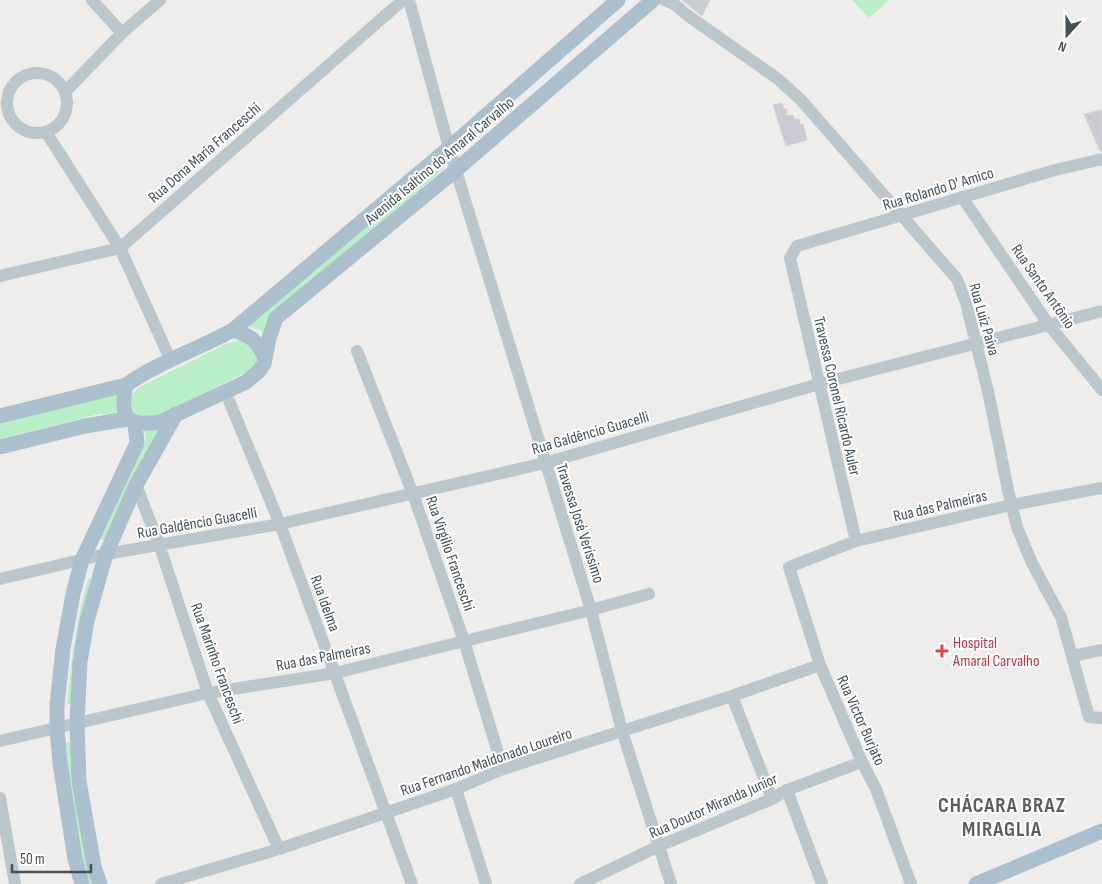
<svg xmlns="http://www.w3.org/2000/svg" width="1102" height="884" font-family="'Sofia Sans Condensed',sans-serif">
<rect width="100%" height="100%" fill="#efecec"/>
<g fill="#b8efc8">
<polygon points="852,0 889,0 869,18"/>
<polygon points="439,165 444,166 443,170 279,307 265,336 262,331 245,325"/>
<path d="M 239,340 L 249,343 C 257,355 262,359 251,370 L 149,420 L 134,415 C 127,403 129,395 140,387 L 226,344 Z"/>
<polygon points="120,393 119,415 99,414 0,439 0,424"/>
<polygon points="165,424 105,540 101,540 100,538 131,469 145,444 146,437 144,429"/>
<path d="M 90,578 L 92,580 L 73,704 L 67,704 C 71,661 76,620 88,579 Z"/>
<polygon points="68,742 71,743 95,884 86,884 71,801 66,744"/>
</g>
<g fill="#c9ccd2" stroke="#d0d3d8">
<polygon points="682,0 710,0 702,16"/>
<polygon points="782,103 784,109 787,109 787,116 793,115 794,119 799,119 800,124 803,124 807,140 786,146 773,105"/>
<polygon points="1102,110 1102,151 1100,151 1084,114"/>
</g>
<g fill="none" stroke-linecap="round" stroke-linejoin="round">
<g stroke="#bac6cc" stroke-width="12">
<polyline points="92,0 122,33"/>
<polyline points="409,0 449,148 591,610 622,731 671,884"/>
<polyline points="664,0 674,4 687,15 778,79 801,100 957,279 966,303 988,391 1008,490 1017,527 1032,563 1061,617 1089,717 1102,718"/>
<circle cx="37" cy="103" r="30"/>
<polyline points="65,92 122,33 160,0"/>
<polyline points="46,132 120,248 171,361"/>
<polyline points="962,197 1049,325 1102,390"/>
<polyline points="0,276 120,248 403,0"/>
<polyline points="357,351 413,494 464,641 503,769"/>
<polyline points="225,391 280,524 412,884"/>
<polyline points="136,485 159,544 208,693 279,849"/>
<polyline points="856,541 790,258 797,246 1055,170 1102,159"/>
<polyline points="0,579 106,554 280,524 545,463 819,384 1102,311"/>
<polyline points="1072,656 1102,650"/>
<polyline points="732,696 772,799"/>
<polyline points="0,741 208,693 335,673 591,610 649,594"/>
<polyline points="456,789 486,884"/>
<polyline points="787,790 822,884"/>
<polyline points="0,798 15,884"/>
<polyline points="161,884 279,849 456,789 503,769 732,696 820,665"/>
<polyline points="580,884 659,846 772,799 787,790 862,762"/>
<polyline points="911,884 876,789 862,762 820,665 789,567 856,541 1011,505 1102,488"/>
</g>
<g stroke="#abbfcd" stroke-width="15">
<path d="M 618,0 L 449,148 L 233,330 C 198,349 159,362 126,385 C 119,418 127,427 160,422 L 246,382 L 258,372 L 264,364 L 269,338 L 276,318 L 456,170 L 653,0"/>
<path d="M 233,330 C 251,336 257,340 265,358"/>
<polyline points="0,416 126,385"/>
<polyline points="0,447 85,426 128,419"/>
<polyline points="82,884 75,859 60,763 57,728 57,705 63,649 73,594 82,560 137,443 135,423"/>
<polyline points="100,884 94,866 79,781 77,723 80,662 87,621 106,554 136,485 176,414"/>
<polyline points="976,884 1102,831"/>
</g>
</g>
<path fill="#e0444e" stroke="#fff" stroke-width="2" d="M939.5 643.5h5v5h5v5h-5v5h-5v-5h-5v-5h5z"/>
<g text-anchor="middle" stroke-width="4" stroke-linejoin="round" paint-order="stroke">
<g font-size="16" fill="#44525a" stroke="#fff">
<text transform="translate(204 152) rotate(-41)" y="6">Rua Dona Maria Franceschi</text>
<text transform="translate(439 160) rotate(-40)" y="6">Avenida Isaltino do Amaral Carvalho</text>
<text transform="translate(938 188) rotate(-17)" y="6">Rua Rolando D' Amico</text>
<text transform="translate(1044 286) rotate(55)" y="6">Rua Santo Antônio</text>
<text transform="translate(985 319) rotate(74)" y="6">Rua Luiz Paiva</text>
<text transform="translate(838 396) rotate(77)" y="6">Travessa Coronel Ricardo Auler</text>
<text transform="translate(590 432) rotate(-16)" y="6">Rua Galdêncio Guacelli</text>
<text transform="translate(940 505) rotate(-13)" y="6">Rua das Palmeiras</text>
<text transform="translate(197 522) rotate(-10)" y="6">Rua Galdêncio Guacelli</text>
<text transform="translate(581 523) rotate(72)" y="6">Travessa José Veríssimo</text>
<text transform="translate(451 553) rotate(71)" y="6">Rua Virgilio Franceschi</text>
<text transform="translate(326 603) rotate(70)" y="6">Rua Idelma</text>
<text transform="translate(323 656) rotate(-11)" y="6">Rua das Palmeiras</text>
<text transform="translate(218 663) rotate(70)" y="6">Rua Marinho Franceschi</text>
<text transform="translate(862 720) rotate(66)" y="6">Rua Victor Burjato</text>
<text transform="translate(486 761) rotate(-19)" y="6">Rua Fernando Maldonado Loureiro</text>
<text transform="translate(713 805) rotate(-24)" y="6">Rua Doutor Miranda Junior</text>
</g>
<g font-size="16" fill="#be3a42" stroke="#fff" text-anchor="start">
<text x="953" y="648">Hospital<tspan x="953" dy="18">Amaral Carvalho</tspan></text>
</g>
<g font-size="21" font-weight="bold" letter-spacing="1" fill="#595e62" stroke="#fff">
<text x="1002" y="812">CHÁCARA BRAZ<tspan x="1002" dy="24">MIRAGLIA</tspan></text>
</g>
</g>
<g transform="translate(1067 35) rotate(201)" stroke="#ffffff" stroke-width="4" paint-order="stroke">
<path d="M0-4L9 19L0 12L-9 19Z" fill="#44525a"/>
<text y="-8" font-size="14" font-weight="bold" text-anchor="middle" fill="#44525a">N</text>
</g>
<path d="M12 864v8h79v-8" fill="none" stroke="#44525a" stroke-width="2.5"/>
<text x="20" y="864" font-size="15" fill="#44525a" stroke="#ffffff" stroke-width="4" paint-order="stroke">50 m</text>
</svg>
